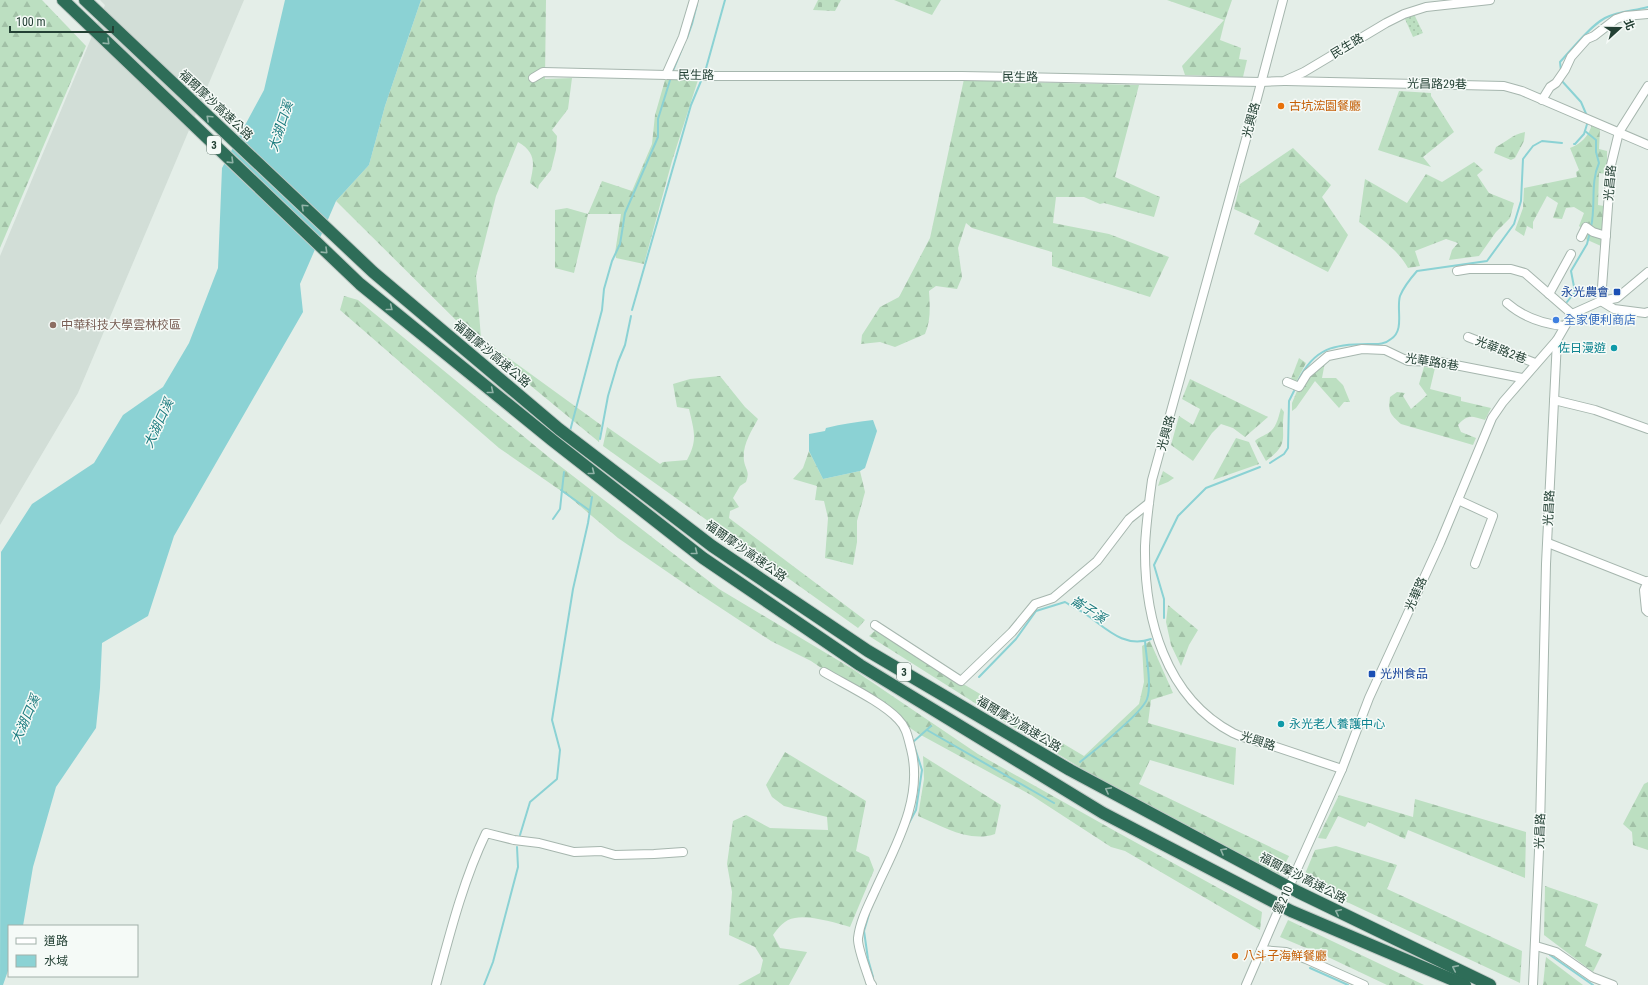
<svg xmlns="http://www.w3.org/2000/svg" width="1648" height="985" font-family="'Roboto Condensed','Noto Sans TC',sans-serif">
<defs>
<pattern id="forest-firs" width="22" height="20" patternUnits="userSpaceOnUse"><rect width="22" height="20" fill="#bcdfc1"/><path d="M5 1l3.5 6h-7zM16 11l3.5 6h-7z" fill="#a1c0a6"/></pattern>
<pattern id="cemetery-stones" width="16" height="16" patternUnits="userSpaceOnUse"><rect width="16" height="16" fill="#bcdfc1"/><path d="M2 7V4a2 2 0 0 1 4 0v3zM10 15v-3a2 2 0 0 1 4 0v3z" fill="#a1c0a6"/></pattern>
<pattern id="park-dots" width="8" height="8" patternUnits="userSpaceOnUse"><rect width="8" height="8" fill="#bcdfc1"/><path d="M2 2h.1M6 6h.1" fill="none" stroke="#a1c0a6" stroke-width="1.8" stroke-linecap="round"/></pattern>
</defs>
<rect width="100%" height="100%" fill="#e4eee8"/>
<polygon fill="#d2ded7" points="100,0 244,0 78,393 0,525 0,256 105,5"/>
<g fill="url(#forest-firs)">
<polygon points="0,0 42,0 86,46 0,248"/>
<path d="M 421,0 L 546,0 L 545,79 L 572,78 L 568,109 L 552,130 L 557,136 L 556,150 L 551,170 L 539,185 L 538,189 L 530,183 C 534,165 537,153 518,142 L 496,196 L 476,276 L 481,338 L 601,425 L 599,442 L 479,343 L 336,201 L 369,165 L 385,106 Z"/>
<polygon points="894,0 941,0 932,15"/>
<polygon points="1167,0 1232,0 1225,20 1220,40 1241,48 1239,59 1247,60 1243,77 1185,75 1182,66 1224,20"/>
<path d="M 964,79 L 1013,82 L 1139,85 L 1115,177 L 1160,197 L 1154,217 L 1104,203 L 1100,204 L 1084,197 L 1056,197 L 1053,223 L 1109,234 L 1169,257 L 1150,297 L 1052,266 L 1052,252 L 972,228 L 966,223 L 958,248 L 962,277 L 957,289 L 936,286 L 929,291 C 930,306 931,320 925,334 L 895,347 L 880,342 L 861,344 L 862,335 L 880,307 L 899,297 L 930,238 Z"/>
<polygon points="665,80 698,80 672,161 644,264 616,258 615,253 621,214 588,214 574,273 555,268 555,210 567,208 588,214 602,181 632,191 652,144 655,115"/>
<polygon points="1399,91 1431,93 1431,96 1454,132 1423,157 1431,167 1378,150"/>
<path d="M 1592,124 L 1600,129 L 1599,149 L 1607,151 L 1607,174 L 1599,173 L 1598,205 L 1604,206 L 1601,246 L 1583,238 L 1585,231 L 1579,226 L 1584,213 L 1574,207 L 1566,208 L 1562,219 L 1553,218 L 1558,203 L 1547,196 L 1533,222 L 1533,229 L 1527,226 L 1524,236 L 1515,230 L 1523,208 L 1524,188 L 1577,177 L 1576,172 L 1579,170 L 1570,148 C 1581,144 1589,136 1592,124 Z"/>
<path d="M 1525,132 L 1524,141 L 1515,158 L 1511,160 L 1494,153 L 1496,147 C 1508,141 1511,135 1525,132 Z"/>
<polygon points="1293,148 1331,185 1322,197 1348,235 1328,272 1254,234 1260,221 1234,209 1240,184"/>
<path d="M 1474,162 L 1483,170 L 1477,175 L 1489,193 L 1514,203 L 1510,218 L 1496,232 L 1479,256 L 1449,260 L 1452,250 L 1458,243 L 1446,239 L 1415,251 L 1420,266 L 1408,268 C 1397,248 1376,235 1359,222 L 1365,179 L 1407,203 L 1426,174 L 1442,182 Z"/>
<polygon points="344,296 358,300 551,459 719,589 851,668 978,754 1115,831 1262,912 1260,930 1125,851 1111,847 1031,795 919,734 811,661 771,641 698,593 618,538 567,495 499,448 340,310"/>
<polygon points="1299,358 1306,363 1296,382 1291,379"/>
<polygon points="1325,362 1322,378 1336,378 1343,385 1350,402 1344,402 1339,408 1315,381 1296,408 1292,411 1292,403 1297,391 1300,392 1305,386 1308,377"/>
<path d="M 1424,367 L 1435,368 L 1430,389 L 1461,397 L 1461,401 L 1491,408 L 1485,420 C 1471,416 1468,414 1458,425 L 1461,432 L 1476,438 L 1473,445 L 1401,424 C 1390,414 1388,412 1390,397 L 1397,392 L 1405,393 L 1403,396 L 1411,409 L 1427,395 L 1419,384 Z"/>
<path d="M 720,376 L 745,407 L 758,419 C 751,432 742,445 744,461 C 746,471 750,471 746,482 L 740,486 L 733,498 L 739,507 L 730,511 L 729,518 L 865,620 L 858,628 L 603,446 L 607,427 L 660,464 L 663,462 L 687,460 C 698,440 694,431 689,409 L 677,407 L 673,384 L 690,379 Z"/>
<polygon points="1190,379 1268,417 1245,437 1233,428 1221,424 1212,433 1193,461 1171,445 1179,416 1193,425 1200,409 1182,399"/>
<path d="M 1281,408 L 1284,412 C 1280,438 1291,443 1266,461 L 1255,441 C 1260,436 1267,435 1271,431 C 1277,426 1279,415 1281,408 Z"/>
<polygon points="1236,438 1249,442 1259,464 1213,480"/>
<polygon points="809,451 823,479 860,471 865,492 857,521 857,542 853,565 825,558 828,518 824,501 815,500 817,486 793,479 803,468"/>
<polygon points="1163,471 1174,478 1168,482 1158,486"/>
<polygon points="1168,605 1198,630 1189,645 1181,666 1171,645 1166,622"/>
<polygon points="877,629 965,685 1084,756 1139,704 1144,682 1142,646 1150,641 1173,693 1151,700 1148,723 1236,748 1234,785 1150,760 1139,784 1289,856 1279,876 1112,787 997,717 869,636"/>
<path d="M 785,752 L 866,801 L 856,851 L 869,857 L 874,870 L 850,927 C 836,923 809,915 795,918 C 785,919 778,928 773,935 L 780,948 L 807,952 L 789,985 L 738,985 L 760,973 L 763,960 L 755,947 L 729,935 L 732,892 L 727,864 L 733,821 L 746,815 L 770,828 L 828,830 L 827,817 L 784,806 L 772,797 L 766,785 Z"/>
<path d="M 923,756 L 1001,805 L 995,834 C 969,843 942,826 918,816 L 924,779 Z"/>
<polygon points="1648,782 1648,850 1633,845 1632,832 1623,824 1644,784"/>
<polygon points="1339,795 1413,817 1415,799 1526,832 1525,878 1408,830 1405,839 1368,822 1365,827 1338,816 1326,839 1318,838"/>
<polygon points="1336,846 1397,865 1387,889 1522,951 1520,983 1302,881 1315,850"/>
<polygon points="1545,886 1598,904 1585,946 1602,954 1593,972 1544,935"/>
<polygon points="1288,920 1424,985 1425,985 1387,985 1330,958 1280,937"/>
<polygon points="1546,957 1583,985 1543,985"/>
</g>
<polygon fill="url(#cemetery-stones)" points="818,0 841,0 835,11 813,10"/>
<polygon fill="url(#park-dots)" points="1414,14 1423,33 1413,37 1405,19"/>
<g fill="#8bd2d4">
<polygon points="285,0 421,0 385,106 369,165 336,201 300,284 303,312 174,536 148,616 102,643 100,688 96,728 56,787 33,867 23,926 9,926 9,968 3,985 0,985 1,552 32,504 94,463 123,415 163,387 189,343 218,268 222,168 264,90"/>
<path d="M 873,420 L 877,431 L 865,468 L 860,471 L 823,479 L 809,451 L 809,434 L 825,431 L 826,428 C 842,424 857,422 873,420 Z"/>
</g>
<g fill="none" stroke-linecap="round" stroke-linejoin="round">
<g stroke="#8bd2d4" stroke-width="2">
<polyline points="687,38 692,24 697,4"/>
<path d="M 1561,71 L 1560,62 C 1572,49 1590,26 1605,18 C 1619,11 1634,11 1648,7"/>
<polyline points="705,72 725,0"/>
<polyline points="672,73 683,46"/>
<polyline points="1561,80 1581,102 1587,116"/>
<path d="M 1585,131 L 1596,140 L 1596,152 L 1599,163 C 1590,183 1596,206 1591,227"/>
<polyline points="1574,144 1575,144 1584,134 1588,121"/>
<polyline points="1567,302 1575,292 1571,271 1587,244 1590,232"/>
<polyline points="632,310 691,105 701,81"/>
<path d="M 1298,381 C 1314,348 1334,344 1368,344 C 1377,344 1384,345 1391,339 C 1405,330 1396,309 1400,296 C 1404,286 1410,279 1417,271 L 1487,261 L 1514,224 L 1521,201 L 1523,159 L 1533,146 L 1542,141 L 1562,143"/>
<polyline points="570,431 602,310 604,289 612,261 620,244 625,213 658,137 658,119 671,77"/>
<polyline points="600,439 608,396 618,362 625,345 631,316"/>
<polyline points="1270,463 1284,454 1288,448 1289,401 1294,391"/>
<polyline points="561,490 589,510"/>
<polyline points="553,519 560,509 564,472"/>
<polyline points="1164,618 1164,599 1154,565 1178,516 1206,488 1260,467"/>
<path d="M 979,677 L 1016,639 L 1036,611 L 1065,602 C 1071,606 1078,609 1084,613 C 1105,627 1123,649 1151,639"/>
<polyline points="927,730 1054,803"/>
<path d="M 1080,762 C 1094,751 1142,713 1147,699 C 1152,686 1146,656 1145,641"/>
<polyline points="909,823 916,810 922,770 913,742 931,726"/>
<polyline points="520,835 530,802 557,779 560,750 552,720 573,589 588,523 592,497"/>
<polyline points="869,914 864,931 868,959 873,977"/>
<polyline points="1550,955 1593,985"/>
<polyline points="1310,968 1348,985"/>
<polyline points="484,985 493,962 518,867 517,847"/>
</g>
<g stroke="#a6b6ae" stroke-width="10">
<g id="minor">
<path d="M 1283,0 L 1251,121 L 1152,480 C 1149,502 1146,524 1145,546 C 1144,618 1165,697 1233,733 C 1243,738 1256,741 1267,744 C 1292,752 1317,761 1342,769"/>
<polyline points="666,75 683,37 694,0"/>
<polyline points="533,78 543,72 708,76 962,76 1261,82 1284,81 1304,72 1386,23 1404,14 1426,7 1490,0"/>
<polyline points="1286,81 1504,86 1522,91 1648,145"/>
<polyline points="1542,100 1550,87 1556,83 1565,70 1571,57 1587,39 1594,36 1616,19 1625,16 1648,14"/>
<polyline points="1581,237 1586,227 1593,232 1606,236"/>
<polyline points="1457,271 1469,269 1511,269 1525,273 1572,314"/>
<polyline points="1549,294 1571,254"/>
<polyline points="1601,301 1611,165 1619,132 1648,86"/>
<polyline points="1601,301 1614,309 1645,313 1648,312"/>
<path d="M 1507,303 C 1523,317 1544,324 1564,326"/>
<polyline points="1468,337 1535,363"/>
<polyline points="1287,382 1299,387 1307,374 1328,356 1362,349 1385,350 1408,361 1440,362 1522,378"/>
<polyline points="1554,400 1595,410 1648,429"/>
<polyline points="1458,500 1493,516 1475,564"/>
<polyline points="1548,543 1647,582"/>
<polyline points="1648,581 1644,590 1646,610 1648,612"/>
<polyline points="875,625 961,681 1012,632 1035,604 1053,598 1097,561 1129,519 1149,503"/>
<path d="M 824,672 C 846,685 882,702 898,719 C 907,728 908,738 911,749 C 924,800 894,848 874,893 C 867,908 860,922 858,938 C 857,947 867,972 870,982 L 872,985"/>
<polyline points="1289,887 1342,769 1369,698 1440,543 1492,418 1503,402 1557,340"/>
<polyline points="1536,946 1556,952 1592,977 1613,985"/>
<polyline points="1261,950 1286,952 1306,959 1364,985"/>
<path d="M 436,985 C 450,933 463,881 486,833 L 514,840 L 539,843 L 574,852 L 601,851 L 615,855 L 654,854 L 683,852"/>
<polyline points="1246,985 1278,911"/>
<polyline points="1533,985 1540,828 1546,564 1557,340 1572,314 1601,301 1617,298 1648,272"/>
</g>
</g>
<g stroke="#c1cac6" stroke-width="14">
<g id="highway">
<polyline points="63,0 360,284 552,440 703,558 860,665 1103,813 1291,911 1465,985"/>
<polyline points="85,0 373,272 559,429 712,546 868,651 1070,770 1298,892 1490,985"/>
</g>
</g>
<use href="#minor" stroke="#fff" stroke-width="8"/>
<use href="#highway" stroke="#2e6d58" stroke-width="12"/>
<g stroke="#a6b6ae" stroke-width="10" stroke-linecap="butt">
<polyline id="minor-bridge" points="1278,911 1289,887"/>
</g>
<use href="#minor-bridge" stroke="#fff" stroke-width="8"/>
</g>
<defs><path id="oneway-chevron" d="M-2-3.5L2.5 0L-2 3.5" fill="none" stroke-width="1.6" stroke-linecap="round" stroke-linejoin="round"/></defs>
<g stroke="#92b4a8">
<use href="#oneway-chevron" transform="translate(107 42) rotate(44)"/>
<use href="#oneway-chevron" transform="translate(209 118) rotate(-137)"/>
<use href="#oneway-chevron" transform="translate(231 161) rotate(44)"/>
<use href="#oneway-chevron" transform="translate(304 207) rotate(-137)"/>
<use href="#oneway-chevron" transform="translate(325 251) rotate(44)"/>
<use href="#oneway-chevron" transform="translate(390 308) rotate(39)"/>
<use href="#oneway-chevron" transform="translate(491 391) rotate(39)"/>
<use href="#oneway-chevron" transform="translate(592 472) rotate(38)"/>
<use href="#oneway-chevron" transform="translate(695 552) rotate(38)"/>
<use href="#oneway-chevron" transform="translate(1108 790) rotate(-152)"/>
<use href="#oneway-chevron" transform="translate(1223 851) rotate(-151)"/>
<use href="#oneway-chevron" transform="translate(1338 912) rotate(-154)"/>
<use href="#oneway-chevron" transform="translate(1455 968) rotate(-154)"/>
</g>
<g fill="#e8710a" stroke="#f5faf7" stroke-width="1.5">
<circle cx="1281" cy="106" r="4"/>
<circle cx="1235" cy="956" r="4"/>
</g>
<g fill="#1a4fb4" stroke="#f5faf7" stroke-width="1.5">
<rect x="1613" y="288" width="8" height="8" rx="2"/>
<rect x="1368" y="670" width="8" height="8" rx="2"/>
</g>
<circle fill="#3f7fe0" stroke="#f5faf7" stroke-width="1.5" cx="1556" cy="320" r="4"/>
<circle fill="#8d6e63" stroke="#f5faf7" stroke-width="1.5" cx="53" cy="325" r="4"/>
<g fill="#0f9aa8" stroke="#f5faf7" stroke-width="1.5">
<circle cx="1614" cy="348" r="4"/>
<circle cx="1281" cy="724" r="4"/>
</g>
<g text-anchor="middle" stroke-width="3" stroke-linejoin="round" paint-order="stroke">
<g fill="#f5faf7" stroke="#62786e" stroke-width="1">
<rect x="207" y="136" width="14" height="18" rx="3"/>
<rect x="897" y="663" width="14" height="18" rx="3"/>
</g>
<g font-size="11" font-weight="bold" fill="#234034">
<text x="214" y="149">3</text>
<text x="904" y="676">3</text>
</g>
<g font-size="12" fill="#234034" stroke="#f5faf7">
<text transform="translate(1347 46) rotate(-31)" y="4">民生路</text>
<text transform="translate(696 75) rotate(1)" y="4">民生路</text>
<text transform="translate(1020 77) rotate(1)" y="4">民生路</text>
<text transform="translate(1437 84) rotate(1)" y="4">光昌路29巷</text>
<text transform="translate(216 105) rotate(43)" y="4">福爾摩沙高速公路</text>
<text transform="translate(1251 120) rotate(-75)" y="4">光興路</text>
<text transform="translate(1610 183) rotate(-85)" y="4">光昌路</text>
<text transform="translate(1501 350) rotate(21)" y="4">光華路2巷</text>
<text transform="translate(492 354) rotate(40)" y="4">福爾摩沙高速公路</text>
<text transform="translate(1432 362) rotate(9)" y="4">光華路8巷</text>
<text transform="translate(1166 433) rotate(-74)" y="4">光興路</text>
<text transform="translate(1549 508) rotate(-87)" y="4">光昌路</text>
<text transform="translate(746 551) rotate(35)" y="4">福爾摩沙高速公路</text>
<text transform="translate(1416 594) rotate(-66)" y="4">光華路</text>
<text transform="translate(1019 724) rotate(31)" y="4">福爾摩沙高速公路</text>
<text transform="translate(1258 741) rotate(18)" y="4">光興路</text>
<text transform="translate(1540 831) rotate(-88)" y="4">光昌路</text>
<text transform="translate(1303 878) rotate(27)" y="4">福爾摩沙高速公路</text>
<text transform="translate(1283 900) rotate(-66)" y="4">雲210</text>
</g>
<g font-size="12" fill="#c56008" stroke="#f5faf7" text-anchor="start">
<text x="1289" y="110">古坑浤園餐廳</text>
<text x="1243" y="960">八斗子海鮮餐廳</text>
</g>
<g font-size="12" fill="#164399" stroke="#f5faf7" text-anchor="end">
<text x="1609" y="296">永光農會</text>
<text x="1380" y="678" text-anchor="start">光州食品</text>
</g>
<g font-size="12" fill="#366cbe" stroke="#f5faf7" text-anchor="start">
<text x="1564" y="324">全家便利商店</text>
</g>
<g font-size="12" fill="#785e54" stroke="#f5faf7" text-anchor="start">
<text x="61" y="329">中華科技大學雲林校區</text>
</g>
<g font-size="12" fill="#0d838f" stroke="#f5faf7" text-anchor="end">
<text x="1606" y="352">佐日漫遊</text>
<text x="1289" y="728" text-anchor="start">永光老人養護中心</text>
</g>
<g font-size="13" font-style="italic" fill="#1b7b7e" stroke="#f5faf7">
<text transform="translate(280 126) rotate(-72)" y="5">大湖口溪</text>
<text transform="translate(158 423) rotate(-65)" y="5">大湖口溪</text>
<text transform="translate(1089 609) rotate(32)" y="5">崙子溪</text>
<text transform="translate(25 719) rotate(-66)" y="5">大湖口溪</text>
</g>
</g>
<rect x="8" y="925" width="130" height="52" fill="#f5faf7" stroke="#a1b0a9"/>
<rect x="16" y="938" width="20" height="6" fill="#ffffff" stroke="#a1b0a9"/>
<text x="44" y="945" font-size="12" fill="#234034">道路</text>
<rect x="16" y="955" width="20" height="12" fill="#8bd2d4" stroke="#a1b0a9"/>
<text x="44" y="965" font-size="12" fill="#234034">水域</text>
<g transform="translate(1620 28) rotate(69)" stroke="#f5faf7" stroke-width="3" paint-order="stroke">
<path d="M0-3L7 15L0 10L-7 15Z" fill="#234034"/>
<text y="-6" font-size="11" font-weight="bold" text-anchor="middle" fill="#234034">北</text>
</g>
<path d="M10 26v6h103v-6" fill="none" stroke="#234034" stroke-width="2"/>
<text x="16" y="26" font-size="12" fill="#234034" stroke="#f5faf7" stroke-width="3" paint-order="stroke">100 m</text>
</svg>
